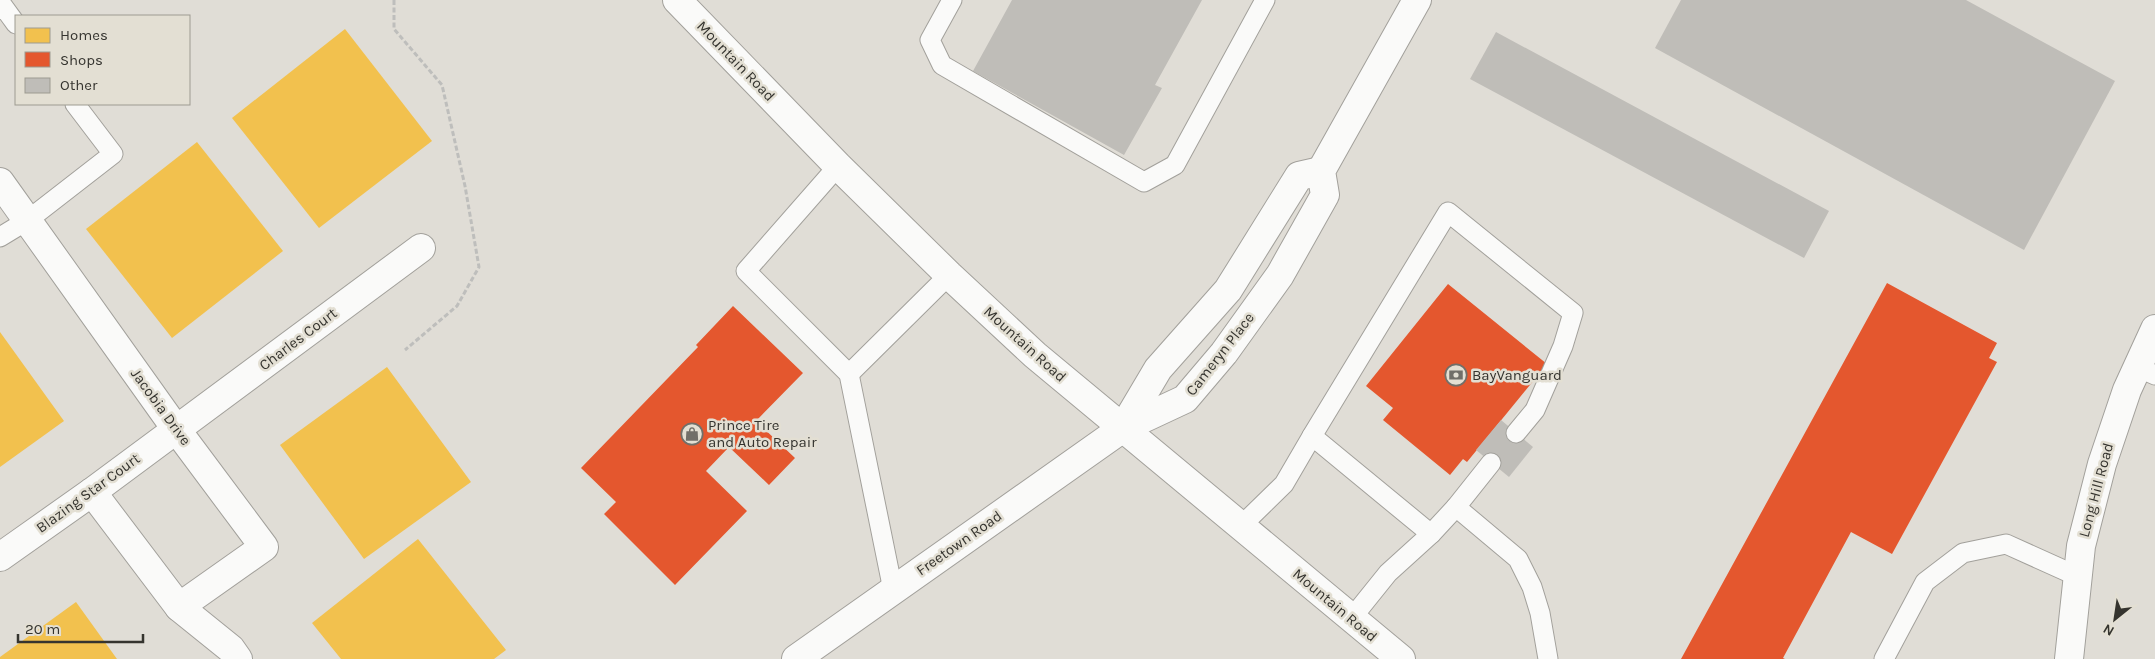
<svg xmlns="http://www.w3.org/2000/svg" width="2155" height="659" font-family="Karla,sans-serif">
<rect width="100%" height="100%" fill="#e0ddd6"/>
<g fill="#f2c14e">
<polygon points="345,29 432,141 319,228 232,118"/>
<polygon points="197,142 283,251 172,338 86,229"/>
<polygon points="0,332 64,421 0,467"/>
<polygon points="387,367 471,482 364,559 280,445"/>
<polygon points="418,539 506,650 494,659 341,659 312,623"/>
<polygon points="76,602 117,659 0,659 0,657"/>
</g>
<g fill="#e4572e">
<polygon points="1887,283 1997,343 1989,358 1997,362 1892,554 1851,532 1783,658 1785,659 1681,659"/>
<polygon points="1448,284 1547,364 1467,462 1463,459 1450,475 1383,420 1393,408 1366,386"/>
<polygon points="733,306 803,373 756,421 795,458 769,485 729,447 706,471 747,511 675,585 604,514 616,502 581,468 698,347 696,345"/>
</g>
<g fill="#bfbdb8">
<polygon points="1012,0 1202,0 1155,85 1162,88 1124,155 973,71"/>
<polygon points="1681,0 1966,0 2115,81 2024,250 1655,48"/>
<polygon points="1496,32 1829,211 1804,258 1470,79"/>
<polygon points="1501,420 1533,447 1509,477 1476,450"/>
</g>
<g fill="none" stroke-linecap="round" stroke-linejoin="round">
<g stroke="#a2a09b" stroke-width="21">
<g id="lane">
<polyline points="952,0 930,40 942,65 1144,182 1175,165 1265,0"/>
<polyline points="0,2 16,24"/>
<polyline points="838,166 746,271 849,374 893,590"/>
<polyline points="0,237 28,220 113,154 75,104"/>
<polyline points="2137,367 2155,375"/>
<polyline points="849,374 949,275"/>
<polyline points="1312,436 1448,212 1573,313 1563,346 1535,410 1516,433"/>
<polyline points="1456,507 1491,463"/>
<polyline points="1241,526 1284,484 1312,436 1431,534"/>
<polyline points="1351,619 1388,573 1431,534 1456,507 1518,559 1532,587 1540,613 1548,659"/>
<polyline points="1884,659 1925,582 1963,553 2006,544 2077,576"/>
</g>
</g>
<g stroke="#a2a09b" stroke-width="30">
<g id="street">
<polyline points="0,182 176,429 264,547 179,607"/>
<polyline points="1123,428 1185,399 1224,353 1280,275 1325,195 1321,171 1417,0"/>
<polyline points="1123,428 1158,369 1228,290 1299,176 1321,171"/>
<polyline points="92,492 179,607 231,649 238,659"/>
<polyline points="0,557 92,492 421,248"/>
</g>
</g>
<g stroke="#a2a09b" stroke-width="30">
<g id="secondary">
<polyline points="677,0 838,166 949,275 1035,355 1401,659"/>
<polyline points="796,659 1123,428"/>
<polyline points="2069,659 2081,546 2102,464 2127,390 2155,329"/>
</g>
</g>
<polyline stroke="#bebebc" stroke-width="3" stroke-dasharray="5 2.5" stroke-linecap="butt" points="394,0 394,29 442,85 465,186 479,267 457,306 405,350"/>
<use href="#lane" stroke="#fafaf9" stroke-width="19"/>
<use href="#street" stroke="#fafaf9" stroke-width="28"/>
<use href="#secondary" stroke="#fafaf9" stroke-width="28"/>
</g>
<defs>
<g id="bank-ring" transform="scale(1.125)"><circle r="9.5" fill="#e3dfd3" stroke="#716f69" stroke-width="1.5"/><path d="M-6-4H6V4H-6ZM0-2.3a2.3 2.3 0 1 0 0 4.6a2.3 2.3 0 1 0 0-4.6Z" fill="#716f69"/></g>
<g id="shop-ring" transform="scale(1.125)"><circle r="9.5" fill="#e3dfd3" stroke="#716f69" stroke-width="1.5"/><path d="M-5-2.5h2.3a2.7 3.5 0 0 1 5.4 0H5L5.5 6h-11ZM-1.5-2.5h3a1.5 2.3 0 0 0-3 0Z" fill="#716f69"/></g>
</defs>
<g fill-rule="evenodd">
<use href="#bank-ring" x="1456" y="375"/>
<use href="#shop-ring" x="692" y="434"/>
</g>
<g text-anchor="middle" stroke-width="5" stroke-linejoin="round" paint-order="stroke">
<g font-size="15" fill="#35342f" stroke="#e3dfd3">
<text transform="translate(736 61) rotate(46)" y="5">Mountain Road</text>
<text transform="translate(298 339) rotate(-37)" y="5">Charles Court</text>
<text transform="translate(1025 344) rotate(42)" y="5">Mountain Road</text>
<text transform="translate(1220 354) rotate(-52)" y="5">Cameryn Place</text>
<text transform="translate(161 407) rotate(54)" y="5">Jacobia Drive</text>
<text transform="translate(2096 490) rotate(-75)" y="5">Long Hill Road</text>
<text transform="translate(88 493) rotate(-36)" y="5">Blazing Star Court</text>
<text transform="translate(959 543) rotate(-35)" y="5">Freetown Road</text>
<text transform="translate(1335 605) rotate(40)" y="5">Mountain Road</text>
</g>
<g font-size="15" fill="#35342f" stroke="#e3dfd3" text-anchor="start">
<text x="1472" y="380">BayVanguard</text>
<text x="708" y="430">Prince Tire<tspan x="708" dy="17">and Auto Repair</tspan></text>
</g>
</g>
<rect x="15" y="15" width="175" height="90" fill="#e3dfd3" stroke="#9d9b91"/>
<rect x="25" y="28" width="25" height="15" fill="#f2c14e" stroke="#9d9b91"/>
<text x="60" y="40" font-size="15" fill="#35342f">Homes</text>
<rect x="25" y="52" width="25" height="15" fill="#e4572e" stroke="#9d9b91"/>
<text x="60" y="65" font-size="15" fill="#35342f">Shops</text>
<rect x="25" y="78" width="25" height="15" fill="#bfbdb8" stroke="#9d9b91"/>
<text x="60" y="90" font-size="15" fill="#35342f">Other</text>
<g transform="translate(2115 619) rotate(210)" stroke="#e3dfd3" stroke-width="4" paint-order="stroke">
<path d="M0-4L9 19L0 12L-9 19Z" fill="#35342f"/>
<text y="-8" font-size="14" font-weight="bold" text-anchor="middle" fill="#35342f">N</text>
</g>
<path d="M18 634v8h125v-8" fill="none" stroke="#35342f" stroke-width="2.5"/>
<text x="25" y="634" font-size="15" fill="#35342f" stroke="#e3dfd3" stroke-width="4" paint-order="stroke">20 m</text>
</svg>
